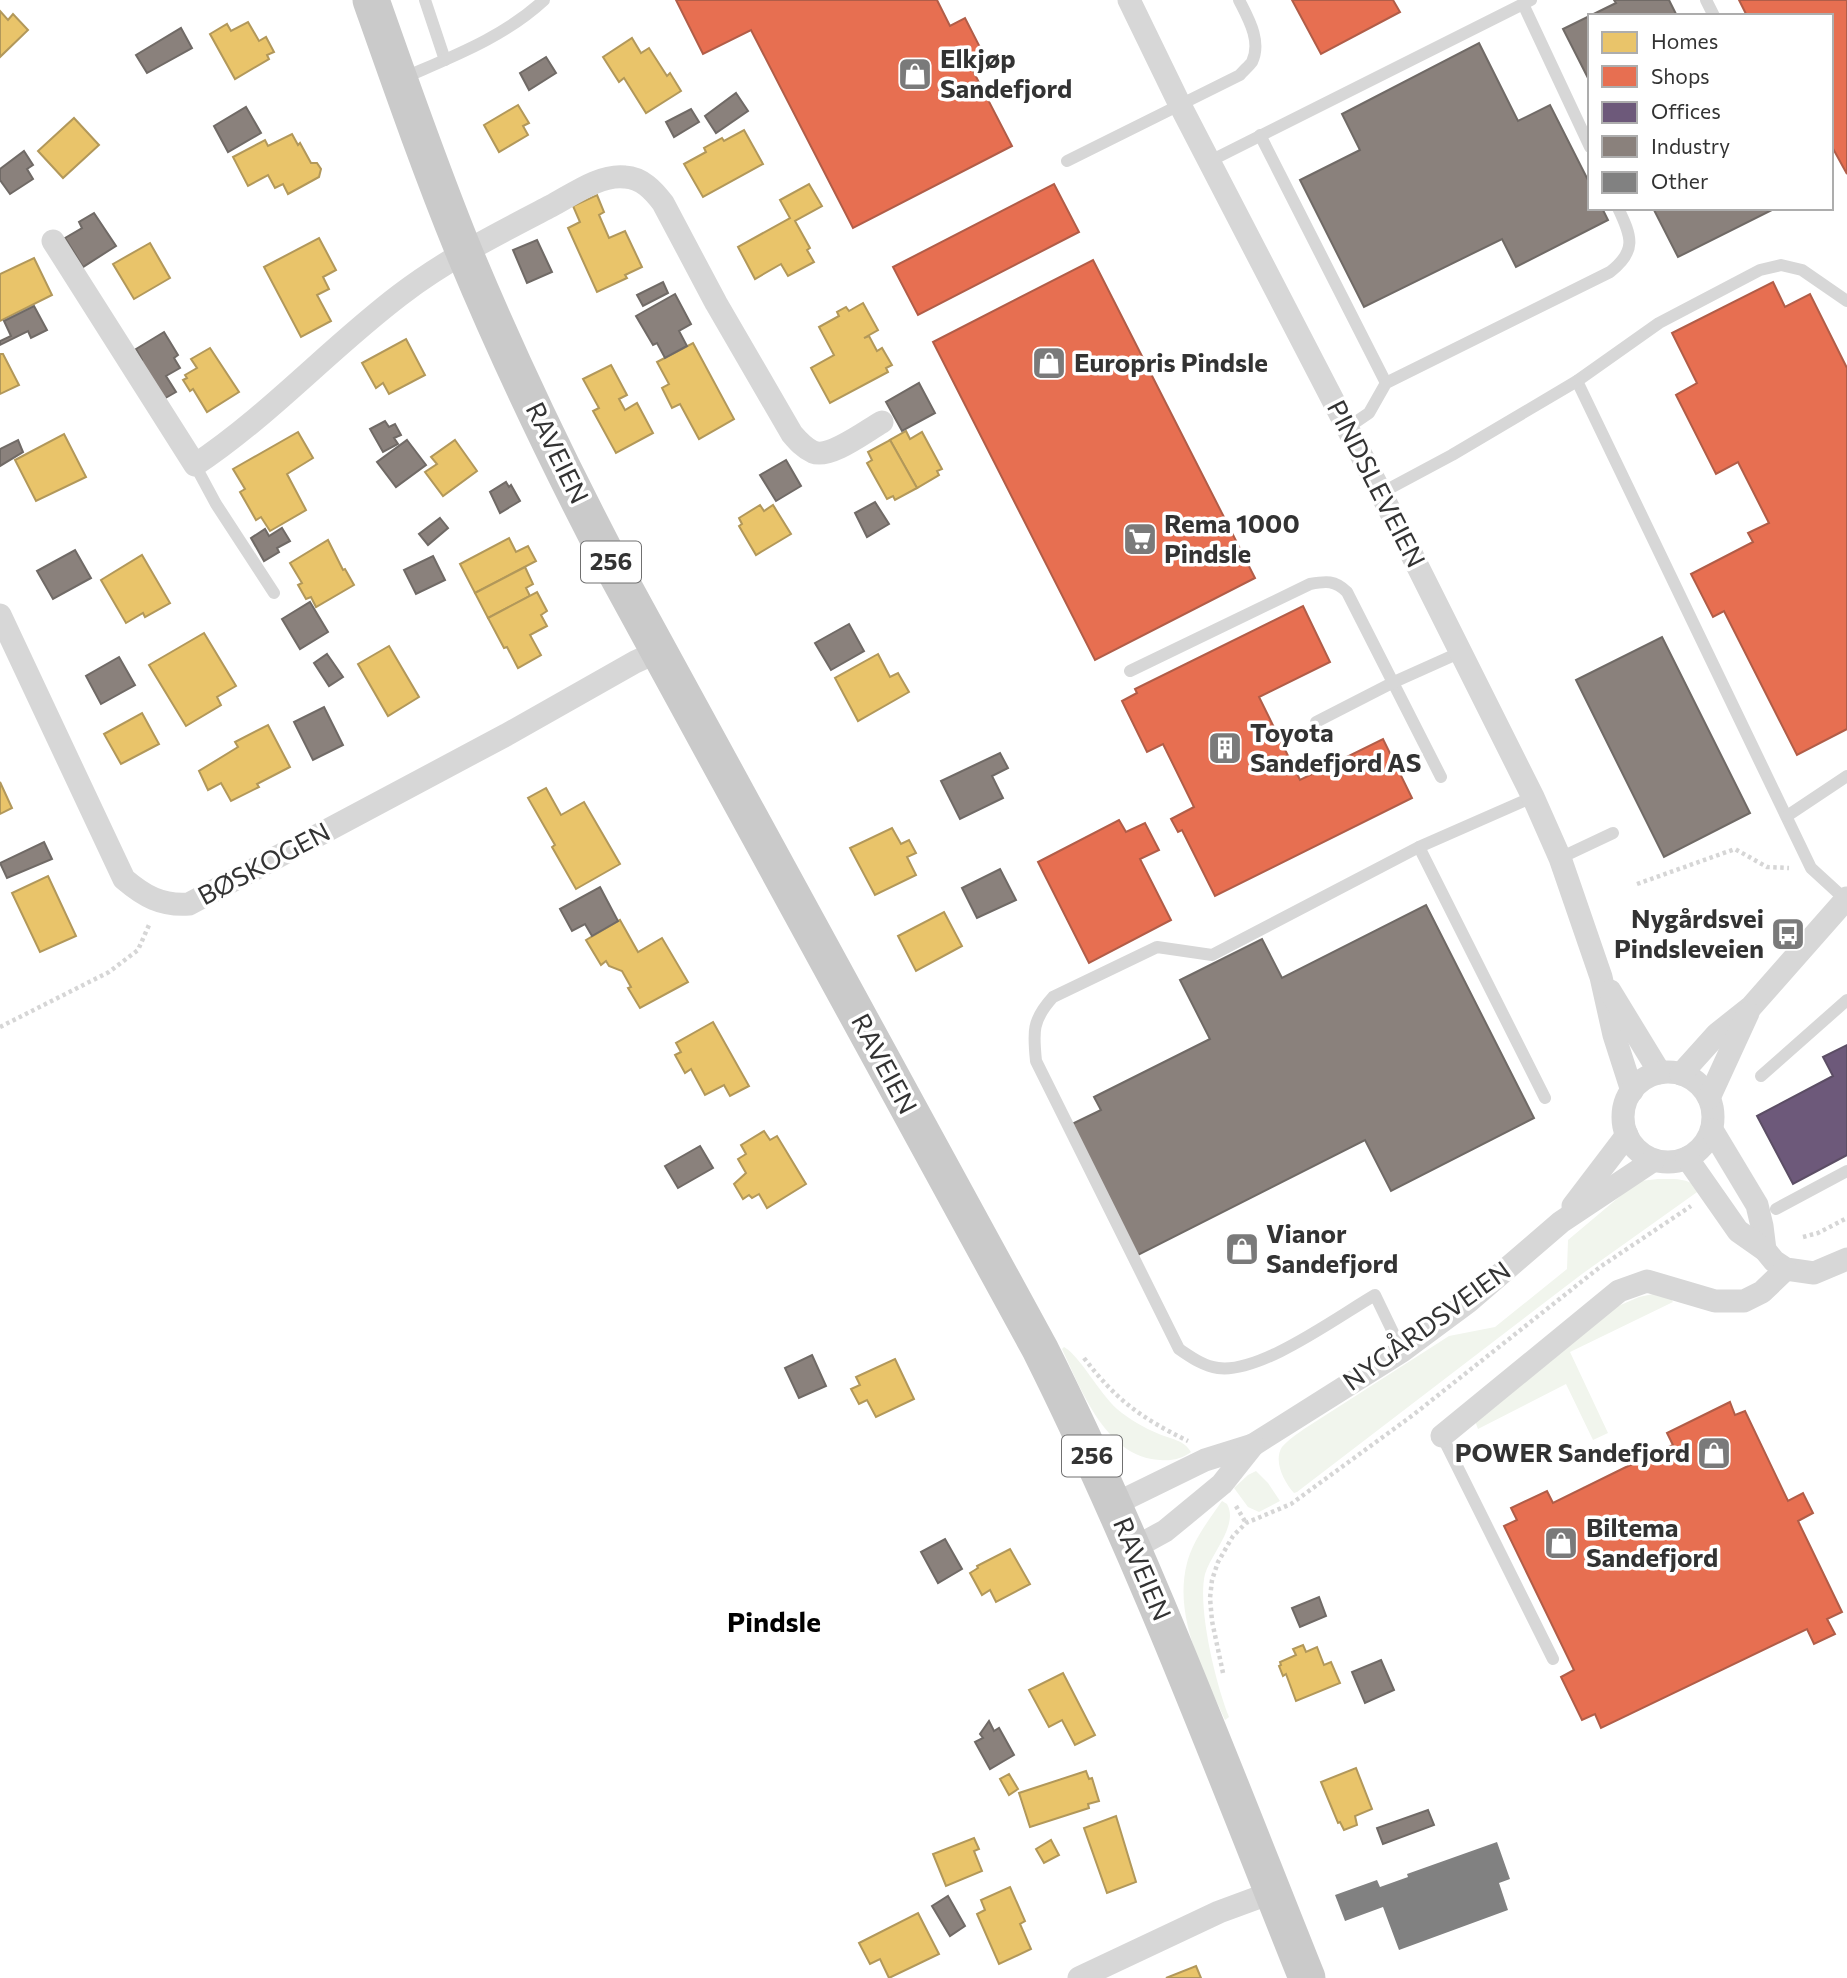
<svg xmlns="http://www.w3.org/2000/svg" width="1847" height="1978" font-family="Commissioner,sans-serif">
<rect width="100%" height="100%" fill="#fff"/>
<g fill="#f1f5ed">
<path d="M 1658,1179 C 1674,1179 1689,1177 1700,1190 L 1582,1274 L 1297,1492 L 1294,1493 C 1284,1482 1273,1461 1282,1447 C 1288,1440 1297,1434 1304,1429 L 1449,1336 L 1495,1327 L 1567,1269 L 1568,1240 L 1631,1187 L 1640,1181 Z"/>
<polygon points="1653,1294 1668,1295 1673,1302 1570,1352 1608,1433 1593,1440 1566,1384 1478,1429 1475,1421 1616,1307 1639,1297"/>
<path d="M 1064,1347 C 1080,1356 1099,1393 1117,1409 C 1129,1419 1144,1428 1159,1434 C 1171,1439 1184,1440 1191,1452 C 1182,1459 1171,1461 1160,1460 C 1107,1458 1081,1390 1062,1349 Z"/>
<polygon points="1256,1471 1268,1483 1280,1501 1259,1512 1248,1507 1234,1488 1248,1475"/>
<path d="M 1222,1501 L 1227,1504 C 1239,1525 1211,1554 1205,1574 C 1197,1607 1216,1685 1229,1717 L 1225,1720 C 1204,1673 1173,1617 1187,1563 C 1193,1540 1209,1520 1222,1501 Z"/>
</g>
<g fill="#e9c46a" stroke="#b2985a" stroke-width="2">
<polygon points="0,11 8,20 13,14 28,30 0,57"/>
<polygon points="248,22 259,41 266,37 274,52 267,55 269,59 235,79 210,34 227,24 231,31"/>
<polygon points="632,38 641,53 649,48 667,76 670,73 681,91 646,113 624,78 619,82 603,57"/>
<polygon points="518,105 529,123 523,126 528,135 499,152 484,125"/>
<polygon points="74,118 99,145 63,178 38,151"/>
<polygon points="744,130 763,164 703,197 684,164 706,152 704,148 722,138 724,141"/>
<polygon points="292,134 298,145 300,143 311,163 317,163 321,169 319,177 288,194 283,184 275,188 268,175 248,186 233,157 265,140 268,146"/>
<polygon points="809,184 822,206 795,221 810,248 807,250 814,262 788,276 781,264 755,279 738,247 790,218 780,200"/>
<polygon points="597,195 604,212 599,215 609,238 625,231 642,267 625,275 627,278 597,292 568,228 580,222 573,206"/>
<polygon points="319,238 336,270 323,277 329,289 317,295 331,321 301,337 264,267"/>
<polygon points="150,243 170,278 134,299 113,264"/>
<polygon points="34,258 52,295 0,321 0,274"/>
<polygon points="863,303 878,330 864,338 869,336 877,351 882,348 892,365 886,368 888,372 830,403 811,368 834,355 819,327 839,316 837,312 846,307 849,311"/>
<polygon points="406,339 425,375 389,394 383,383 376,388 362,363"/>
<polygon points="693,343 734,419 699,439 680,404 672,408 662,388 669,384 657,362"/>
<polygon points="210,348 239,392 207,412 193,389 190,391 183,380 187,378 185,375 197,368 191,359"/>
<polygon points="0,354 3,354 19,385 0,394"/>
<polygon points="611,365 627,395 619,399 625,410 637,403 653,433 616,453 593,411 599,408 583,379"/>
<polygon points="906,431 910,439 922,432 942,469 937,471 939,475 917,488 890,440"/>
<polygon points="298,432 313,458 287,474 306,510 270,531 261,517 256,520 240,492 245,489 233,469"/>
<polygon points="64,434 86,477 36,501 15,460"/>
<polygon points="455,440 477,471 443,496 425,472 437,464 431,457"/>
<polygon points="890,440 917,488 895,500 893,496 887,499 867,463 872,460 868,452"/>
<polygon points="760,505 764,511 773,505 791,534 756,555 739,526 742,524 739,518"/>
<polygon points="509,538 516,552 528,546 536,561 475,593 460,564"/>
<polygon points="328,540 343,570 345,569 354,585 316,607 311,597 306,599 298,585 302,583 290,563"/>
<polygon points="142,555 170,603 145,617 143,613 126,623 101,580"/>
<polygon points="525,567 533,584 526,588 530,596 488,618 475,593"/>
<polygon points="537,592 547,611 541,615 547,626 530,635 541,655 518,668 507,647 504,648 488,618"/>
<polygon points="204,633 236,686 217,697 221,705 186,726 149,665"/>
<polygon points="389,646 419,697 388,716 358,664"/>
<polygon points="878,654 890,677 898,673 909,692 858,721 835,678"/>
<polygon points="142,713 159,744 121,764 104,734"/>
<polygon points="268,725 290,767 257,784 259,787 231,801 221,783 208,790 199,771 238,747 235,742"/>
<polygon points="0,782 12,808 0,814"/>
<polygon points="546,788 561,815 584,802 620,864 576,889 552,847 555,845 528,798"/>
<polygon points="892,828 901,844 909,840 916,853 907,857 916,875 875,895 850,848"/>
<polygon points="48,876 76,936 40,952 12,893"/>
<polygon points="944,912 962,946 916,971 898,936"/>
<polygon points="620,920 638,952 662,938 688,982 640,1008 628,988 631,987 622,971 609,966 606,961 601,965 586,940"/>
<polygon points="713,1022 749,1086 730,1096 724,1085 705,1095 691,1069 685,1073 675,1055 681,1052 676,1043"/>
<polygon points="764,1131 770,1140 777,1136 806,1184 767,1208 759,1194 752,1198 749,1195 743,1199 734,1184 746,1173 738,1159 746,1154 741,1145"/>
<polygon points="895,1359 914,1399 876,1417 867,1400 859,1404 851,1389 860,1385 856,1377"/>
<polygon points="1010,1549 1030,1584 996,1602 990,1590 982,1595 970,1573 978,1568 977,1566"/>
<polygon points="1303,1645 1306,1652 1317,1647 1324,1665 1331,1662 1340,1683 1296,1701 1286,1674 1283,1676 1279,1666 1281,1665 1280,1662 1296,1655 1293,1649"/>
<polygon points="1063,1673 1095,1735 1075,1745 1062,1720 1049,1727 1029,1690"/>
<polygon points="1356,1768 1372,1809 1355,1816 1357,1825 1344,1830 1340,1822 1338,1823 1321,1782"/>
<polygon points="1086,1771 1089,1779 1092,1778 1099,1801 1088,1804 1089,1808 1030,1827 1019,1793"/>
<polygon points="1009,1774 1018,1789 1009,1795 1000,1779"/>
<polygon points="1116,1816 1136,1882 1107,1893 1084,1828"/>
<polygon points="974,1838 979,1849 974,1851 982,1871 946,1886 933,1854"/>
<polygon points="1051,1840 1059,1855 1044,1863 1036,1849"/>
<polygon points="1010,1887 1025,1921 1020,1924 1031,1949 999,1964 977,1914 985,1910 981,1900"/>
<polygon points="918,1913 939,1954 889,1978 880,1959 870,1964 859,1943"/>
<polygon points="1196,1966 1201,1978 1166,1978"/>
</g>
<g fill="#e76f51" stroke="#b15d48" stroke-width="2">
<polygon points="676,0 937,0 950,26 965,18 986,59 971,67 1012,146 853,228 751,30 703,54"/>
<polygon points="1292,0 1393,0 1400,12 1321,54"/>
<polygon points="1739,0 1847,0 1847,174 1831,145 1831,16 1747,16"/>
<polygon points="1054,184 1079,232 918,315 893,267"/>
<polygon points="1093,260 1255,578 1095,660 933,342"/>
<polygon points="1773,282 1785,307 1810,294 1847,368 1847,729 1797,755 1724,611 1713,617 1691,574 1753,542 1748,533 1769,523 1738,462 1716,474 1676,395 1697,383 1672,333"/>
<polygon points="1303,606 1330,662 1259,697 1300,780 1383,739 1412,798 1215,896 1182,830 1178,832 1171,819 1194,807 1163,744 1147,752 1122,701 1137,693 1135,689"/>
<polygon points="1119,820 1126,832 1145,823 1159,850 1140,859 1171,920 1089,963 1038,862"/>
<polygon points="1730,1402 1735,1415 1745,1411 1788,1501 1803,1493 1813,1513 1798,1521 1842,1612 1827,1619 1835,1634 1814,1644 1807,1629 1601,1728 1595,1714 1582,1720 1561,1677 1574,1670 1504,1526 1517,1520 1511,1508 1547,1491 1553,1503 1624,1468 1673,1445 1667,1433"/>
</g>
<polygon fill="#6d597a" stroke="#5c4e65" stroke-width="2" points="1847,1045 1847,1155 1793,1184 1757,1116 1833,1076 1823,1057"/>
<g fill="#8a817c" stroke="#706a66" stroke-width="2">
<polygon points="1614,0 1669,0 1677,16 1590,16 1590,82 1563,29 1616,3"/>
<polygon points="181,28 192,48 147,73 136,55"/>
<polygon points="1479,43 1518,121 1550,105 1590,184 1590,208 1602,208 1608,220 1516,267 1502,239 1364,307 1300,180 1360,150 1342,114"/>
<polygon points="546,57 556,73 529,90 520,73"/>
<polygon points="736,93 748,111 716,133 705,116"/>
<polygon points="246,107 261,133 228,152 214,126"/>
<polygon points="691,109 699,122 674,137 666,122"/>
<polygon points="24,151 33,165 27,169 33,179 10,194 0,180 0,169"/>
<polygon points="1653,208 1773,208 1774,209 1678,257"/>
<polygon points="94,213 116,246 83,267 65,238 82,228 79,222"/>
<polygon points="537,240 552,272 527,283 513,250"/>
<polygon points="663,282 668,293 643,306 637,295"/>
<polygon points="675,294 691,324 679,331 687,346 665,358 657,343 653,345 636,316"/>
<polygon points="34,306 47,330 31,338 28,331 0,345 0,341 11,336 4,321"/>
<polygon points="164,332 178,355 174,358 180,368 166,376 176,392 162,400 139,362 142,360 136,349"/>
<polygon points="919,383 935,413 902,431 886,402"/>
<polygon points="385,421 389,427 395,424 401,435 394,438 398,444 383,452 370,429"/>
<polygon points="18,440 23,452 0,466 0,449"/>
<polygon points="407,440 426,465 396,487 377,462"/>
<polygon points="786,460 801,486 776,501 760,475"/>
<polygon points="506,482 509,487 511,485 520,501 500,513 490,492"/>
<polygon points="875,502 889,524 867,537 855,513"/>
<polygon points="440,518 448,528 428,545 419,534"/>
<polygon points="282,528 290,541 277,548 279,552 264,561 251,538 265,529 269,536"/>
<polygon points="75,550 91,578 53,599 37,571"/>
<polygon points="433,556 445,580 416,594 404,570"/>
<polygon points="310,602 328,632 300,649 282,619"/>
<polygon points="849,624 864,651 831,670 815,643"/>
<polygon points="1662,637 1750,813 1664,857 1576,680"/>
<polygon points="327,654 343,677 329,686 314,663"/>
<polygon points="119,657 135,685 101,704 86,676"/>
<polygon points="324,707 343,745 313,760 294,722"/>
<polygon points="1000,753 1008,768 992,776 1003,798 960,819 941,781"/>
<polygon points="44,842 52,859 7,878 0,863"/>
<polygon points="1000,869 1016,900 977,918 962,888"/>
<polygon points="600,887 618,921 592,936 585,924 572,931 560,909"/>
<polygon points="1426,905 1534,1118 1391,1191 1365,1140 1136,1256 1070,1125 1101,1110 1094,1097 1210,1039 1180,980 1262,939 1282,978"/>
<polygon points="700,1146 713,1168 678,1188 665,1166"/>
<polygon points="812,1355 826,1386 799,1398 785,1368"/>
<polygon points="945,1539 962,1569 938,1583 921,1552"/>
<polygon points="1319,1597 1326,1616 1300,1627 1292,1608"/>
<polygon points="1381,1660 1394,1690 1365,1703 1352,1672"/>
<polygon points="989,1721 994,1731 999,1728 1014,1755 990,1769 975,1742 983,1738 980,1734"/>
<polygon points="1428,1810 1434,1825 1383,1844 1377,1828"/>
<polygon points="948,1896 965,1926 950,1936 932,1906"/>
</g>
<polygon fill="#818181" points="1497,1842 1510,1879 1499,1883 1508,1910 1399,1950 1383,1907 1345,1921 1335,1895 1377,1880 1380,1887 1408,1877 1407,1874"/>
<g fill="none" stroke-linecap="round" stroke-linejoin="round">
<g stroke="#d6d6d6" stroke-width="4.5" stroke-dasharray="3.5 3.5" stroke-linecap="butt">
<polyline points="1637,884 1735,849 1767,867 1789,868"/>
<polyline points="0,1027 109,972 138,950 149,925"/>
<polyline points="1803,1237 1818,1233 1847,1218"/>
<path d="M 1084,1358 C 1116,1400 1141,1418 1188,1441"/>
<polyline points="1236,1506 1246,1523"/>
<polyline points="1223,1673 1212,1621 1210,1598 1212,1580 1218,1562 1233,1536 1246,1523 1291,1504 1413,1415 1600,1267 1691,1206"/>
</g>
<g stroke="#d7d7d7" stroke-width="12">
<polyline points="425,0 445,60"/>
<polyline points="1706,0 1714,16"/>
<polyline points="1523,4 1590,147"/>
<path d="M 401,79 C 451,57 503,38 544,0"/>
<polyline points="1260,135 1386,383"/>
<path d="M 1067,161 L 1240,75 C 1243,71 1249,66 1252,62 C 1262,41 1248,18 1239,0"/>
<polyline points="1210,161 1531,0"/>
<polyline points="1577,381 1811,868 1847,901"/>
<path d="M 1347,428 L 1369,413 L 1386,383 L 1610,272 C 1637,251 1632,237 1618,208"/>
<polyline points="195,465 216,504 274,593"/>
<polyline points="1381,493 1452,455 1577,381 1659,323 1760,270 1781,265 1802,270 1847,301"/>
<path d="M 1130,671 L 1310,584 C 1326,581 1335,580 1347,592 L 1441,777"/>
<polyline points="1316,722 1394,682 1461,652"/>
<polyline points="1787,816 1847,776"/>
<polyline points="1419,847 1545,1098"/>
<polyline points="1560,858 1613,833"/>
<polyline points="1761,1076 1847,1000"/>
<polyline points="1776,1209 1847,1171"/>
<path d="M 1402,1351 L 1375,1295 C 1337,1317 1260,1374 1218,1368 C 1203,1366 1191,1357 1179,1349 L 1036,1061 C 1033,1032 1032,1020 1053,997 L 1157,947 L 1212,955 L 1419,847 L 1533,797"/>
<polyline points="1442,1436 1553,1659"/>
</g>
<g stroke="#d7d7d7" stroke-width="23">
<polyline points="1129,0 1180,105 1381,493 1533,797 1560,858 1601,977 1614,1035 1632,1091"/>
<path d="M 53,241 L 195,465 C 270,415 329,349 400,295 C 447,259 499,233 551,206 C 572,195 600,174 625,177 C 642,178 653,190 663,203 L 716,303 L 792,434 C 798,441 804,448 813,452 C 830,459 866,431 882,422"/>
<path d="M 0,615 L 124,879 C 144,896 161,906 189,904 L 506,735 L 635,662 L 659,651"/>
<polyline points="1610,991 1660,1073"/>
<circle cx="1668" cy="1117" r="45"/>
<polyline points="1681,1074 1717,1034 1751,1007 1847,898"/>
<polyline points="1709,1098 1748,1013"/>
<polyline points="1712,1130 1757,1205 1762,1226 1765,1250"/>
<polyline points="1687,1158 1738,1231 1765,1250 1774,1261 1786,1269 1814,1273 1847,1259"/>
<polyline points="1573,1206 1627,1135"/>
<polyline points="1442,1436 1619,1291 1647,1281 1715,1301 1744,1301 1762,1292 1786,1269"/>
<polyline points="1115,1504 1205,1460 1253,1445 1402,1351 1468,1302 1561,1222 1654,1160"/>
<polyline points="1134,1548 1165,1531 1222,1484 1253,1445"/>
<polyline points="1079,1978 1219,1912 1273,1892"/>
</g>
<path stroke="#cacaca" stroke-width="37" d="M 371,0 C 401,85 431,171 465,254 C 510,362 561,468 615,571 L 1040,1349 C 1142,1553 1222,1766 1307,1978"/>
</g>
<defs>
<g id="shop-square" transform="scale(1.75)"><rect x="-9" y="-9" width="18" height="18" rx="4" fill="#7a7a7a" stroke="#fff"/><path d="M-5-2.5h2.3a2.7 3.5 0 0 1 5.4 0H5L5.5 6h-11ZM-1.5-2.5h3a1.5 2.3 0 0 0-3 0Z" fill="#fff"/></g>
<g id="supermarket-square" transform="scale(1.75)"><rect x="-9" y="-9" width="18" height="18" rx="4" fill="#7a7a7a" stroke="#fff"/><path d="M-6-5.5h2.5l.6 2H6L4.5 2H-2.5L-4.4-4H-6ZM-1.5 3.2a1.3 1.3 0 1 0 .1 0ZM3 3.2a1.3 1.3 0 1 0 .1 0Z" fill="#fff"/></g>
<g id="building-square" transform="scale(1.75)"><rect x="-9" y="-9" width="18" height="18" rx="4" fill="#7a7a7a" stroke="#fff"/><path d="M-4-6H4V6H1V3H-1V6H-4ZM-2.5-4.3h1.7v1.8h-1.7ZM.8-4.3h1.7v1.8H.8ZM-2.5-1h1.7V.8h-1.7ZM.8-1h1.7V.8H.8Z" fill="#fff"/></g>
<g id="bus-square" transform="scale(1.75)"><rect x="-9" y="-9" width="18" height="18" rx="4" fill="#7a7a7a" stroke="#fff"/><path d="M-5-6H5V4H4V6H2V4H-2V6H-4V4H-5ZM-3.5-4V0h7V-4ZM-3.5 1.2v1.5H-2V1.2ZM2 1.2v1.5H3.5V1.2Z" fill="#fff"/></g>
</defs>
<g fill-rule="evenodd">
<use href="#shop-square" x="915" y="74"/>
<use href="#shop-square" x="1049" y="363"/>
<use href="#supermarket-square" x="1140" y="539"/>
<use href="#building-square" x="1225" y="748"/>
<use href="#bus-square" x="1788" y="934"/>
<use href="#shop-square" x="1242" y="1249"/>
<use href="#shop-square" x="1714" y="1453"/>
<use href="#shop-square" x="1561" y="1543"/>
</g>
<g text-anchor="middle" stroke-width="7" stroke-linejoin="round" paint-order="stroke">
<g fill="#fff" stroke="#707070" stroke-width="2">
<rect x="581" y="541.5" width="60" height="41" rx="5"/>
<rect x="1062" y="1435.5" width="60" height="41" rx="5"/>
</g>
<g font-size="24" font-weight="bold" fill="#333">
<text x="611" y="570">256</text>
<text x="1092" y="1464">256</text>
</g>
<g font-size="26" font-weight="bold" fill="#333" stroke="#fff" text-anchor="start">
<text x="940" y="68">Elkjøp<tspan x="940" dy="30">Sandefjord</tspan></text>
<text x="1074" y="372">Europris Pindsle</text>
<text x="1164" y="533">Rema 1000<tspan x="1164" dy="30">Pindsle</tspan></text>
<text x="1250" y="742">Toyota<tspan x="1250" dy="30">Sandefjord AS</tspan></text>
<text x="1764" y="928" text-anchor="end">Nygårdsvei<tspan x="1764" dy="30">Pindsleveien</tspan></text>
<text x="1266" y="1243">Vianor<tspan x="1266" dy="30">Sandefjord</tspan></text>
<text x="1690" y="1462" text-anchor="end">POWER Sandefjord</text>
<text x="1586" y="1537">Biltema<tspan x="1586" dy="30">Sandefjord</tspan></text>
</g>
<g font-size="26" fill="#333" stroke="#fff">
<text transform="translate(557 453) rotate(64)" y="9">RAVEIEN</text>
<text transform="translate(1376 484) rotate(63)" y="9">PINDSLEVEIEN</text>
<text transform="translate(264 864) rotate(-28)" y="9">BØSKOGEN</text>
<text transform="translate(884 1064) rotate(62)" y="9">RAVEIEN</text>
<text transform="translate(1427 1326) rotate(-36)" y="9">NYGÅRDSVEIEN</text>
<text transform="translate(1142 1569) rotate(67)" y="9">RAVEIEN</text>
</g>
<g font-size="28" font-weight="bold" fill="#000" stroke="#fff">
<text x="774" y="1632">Pindsle</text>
</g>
</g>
<rect x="1588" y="14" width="245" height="196" fill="#ffffff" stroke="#adadad" stroke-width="2"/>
<rect x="1602" y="32" width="35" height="21" fill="#e9c46a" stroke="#adadad" stroke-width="2"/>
<text x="1651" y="49" font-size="21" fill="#333333">Homes</text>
<rect x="1602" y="66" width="35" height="21" fill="#e76f51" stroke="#adadad" stroke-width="2"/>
<text x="1651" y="84" font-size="21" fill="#333333">Shops</text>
<rect x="1602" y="102" width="35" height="21" fill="#6d597a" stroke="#adadad" stroke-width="2"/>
<text x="1651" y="119" font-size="21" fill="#333333">Offices</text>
<rect x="1602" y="136" width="35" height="21" fill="#8a817c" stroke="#adadad" stroke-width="2"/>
<text x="1651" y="154" font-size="21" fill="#333333">Industry</text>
<rect x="1602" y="172" width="35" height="21" fill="#818181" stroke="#adadad" stroke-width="2"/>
<text x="1651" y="189" font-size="21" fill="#333333">Other</text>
</svg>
